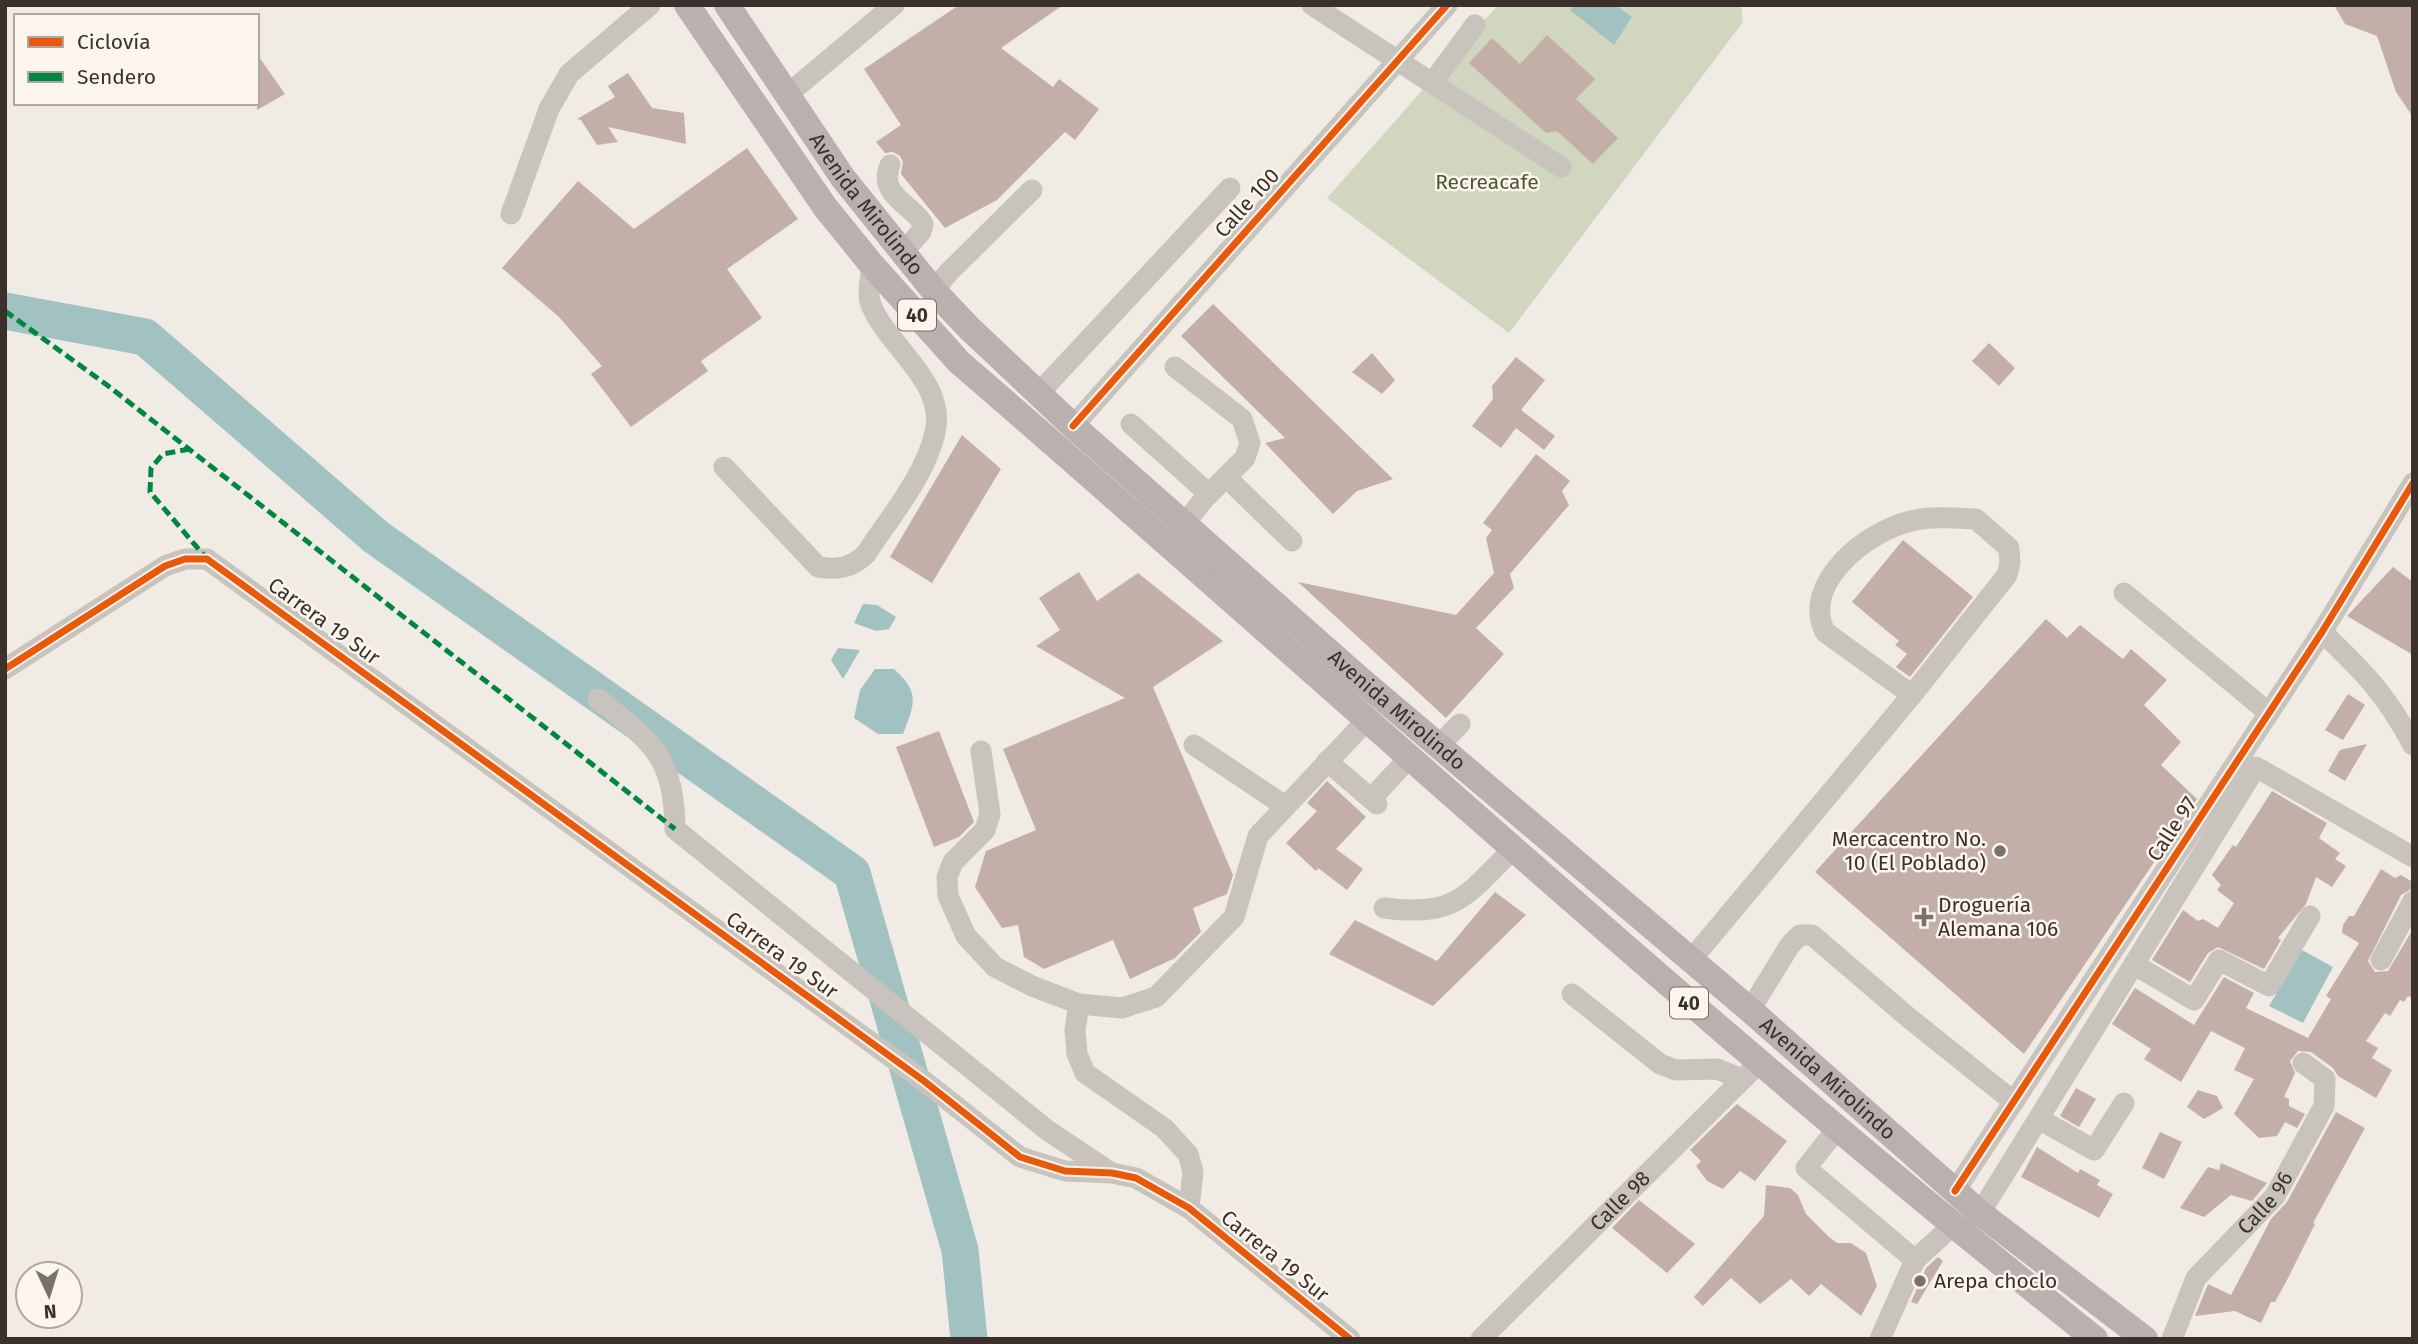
<svg xmlns="http://www.w3.org/2000/svg" width="2418" height="1344" font-family="'Fira Sans',sans-serif">
<rect width="100%" height="100%" fill="#f0ebe5"/>
<polygon fill="#d1d6bf" points="1498,5 1741,5 1743,22 1509,333 1327,198"/>
<g fill="#a1c2c1">
<polygon points="1575,5 1615,5 1632,17 1614,45 1570,10"/>
<polygon points="863,604 877,605 896,617 889,629 876,631 854,623"/>
<polygon points="838,648 860,650 843,679 831,660"/>
<path d="M 875,669 L 894,669 C 920,692 915,704 903,734 L 878,734 L 854,718 L 860,690 Z"/>
<polygon points="2302,950 2333,967 2303,1023 2269,1006"/>
</g>
<g fill="none" stroke-linecap="round" stroke-linejoin="round">
<polyline stroke="#a1c2c1" stroke-width="37" points="5,311 145,337 376,537 852,873 960,1250 969,1339"/>
</g>
<g fill="#c3afa7">
<polygon points="959,5 1063,5 1001,48 1053,87 1059,79 1099,109 1075,140 1065,132 997,200 945,228 901,174 903,162 900,156 893,152 885,153 876,142 901,125 864,69"/>
<polygon points="2334,5 2413,5 2413,117 2396,92 2377,36 2345,24"/>
<polygon points="1547,35 1595,79 1576,99 1618,138 1593,164 1557,131 1546,133 1469,63 1492,38 1520,64"/>
<polygon points="257,54 285,94 257,110"/>
<polygon points="628,73 652,108 684,113 686,144 608,127 618,142 597,145 581,120 577,119 615,97 608,86"/>
<polygon points="747,148 798,219 727,269 762,318 701,361 708,371 631,427 591,374 602,366 558,316 502,268 578,181 634,229"/>
<polygon points="1213,304 1393,479 1357,491 1333,514 1265,443 1285,438 1181,336"/>
<polygon points="1989,343 2015,368 1999,386 1972,361"/>
<polygon points="1372,353 1395,380 1382,394 1352,372"/>
<polygon points="1516,357 1545,380 1521,410 1555,436 1544,450 1516,428 1501,448 1472,426 1493,399 1492,386"/>
<polygon points="962,435 1001,469 932,583 890,557"/>
<polygon points="1536,454 1570,481 1562,491 1569,505 1510,574 1514,588 1476,628 1504,654 1446,718 1298,582 1456,615 1494,573 1486,538 1492,530 1483,523"/>
<polygon points="1903,540 1973,597 1910,677 1896,667 1907,654 1895,645 1899,641 1852,602"/>
<polygon points="2393,567 2413,582 2413,655 2347,616"/>
<polygon points="1079,572 1097,601 1138,573 1223,641 1153,687 1233,875 1227,894 1193,908 1201,932 1175,958 1130,979 1113,940 1044,969 1024,957 1018,925 1002,928 975,887 986,851 1036,830 1003,749 1125,698 1036,646 1060,630 1039,598"/>
<polygon points="2046,619 2067,638 2080,625 2123,659 2131,649 2167,680 2144,705 2181,742 2161,765 2197,799 2024,1054 1815,872"/>
<polygon points="2348,694 2365,705 2343,740 2325,730"/>
<polygon points="939,731 974,822 959,837 934,847 896,747"/>
<polygon points="2367,744 2345,781 2328,771 2340,750"/>
<polygon points="1327,781 1366,817 1336,849 1363,869 1347,890 1318,868 1316,871 1286,843 1317,811 1307,803"/>
<polygon points="2272,791 2327,823 2319,838 2340,853 2335,859 2346,866 2332,887 2316,877 2306,904 2278,938 2281,940 2264,969 2218,947 2208,953 2190,982 2152,960 2183,910 2198,921 2203,919 2218,928 2234,903 2217,890 2221,885 2212,875 2233,845 2236,847"/>
<polygon points="2381,869 2395,878 2401,875 2411,881 2413,888 2401,895 2368,961 2375,972 2388,971 2413,929 2413,999 2408,996 2404,1002 2400,1000 2390,1016 2385,1013 2366,1041 2378,1048 2372,1058 2392,1070 2376,1098 2338,1076 2333,1068 2311,1052 2298,1051 2290,1061 2295,1073 2284,1097 2289,1099 2289,1106 2305,1114 2297,1128 2285,1122 2277,1136 2259,1138 2234,1114 2254,1079 2234,1070 2245,1048 2211,1031 2181,1082 2144,1059 2151,1049 2112,1024 2135,988 2194,1025 2224,977 2254,993 2246,1008 2308,1038 2331,999 2326,996 2359,943 2342,933 2343,925 2349,916 2354,916"/>
<polygon points="1495,892 1526,915 1433,1006 1329,954 1355,920 1437,961"/>
<polygon points="2076,1088 2096,1099 2079,1127 2060,1116"/>
<polygon points="2198,1090 2217,1096 2223,1108 2204,1119 2187,1107"/>
<polygon points="1737,1104 1787,1141 1755,1181 1740,1171 1723,1189 1707,1181 1696,1166 1701,1161 1690,1150"/>
<polygon points="2336,1112 2365,1128 2313,1223 2315,1224 2287,1280 2275,1302 2271,1302 2261,1323 2235,1311 2195,1316 2208,1284 2231,1295 2271,1219 2287,1202"/>
<polygon points="2160,1132 2182,1142 2164,1179 2142,1168"/>
<polygon points="2037,1147 2078,1173 2080,1169 2100,1180 2097,1185 2113,1194 2099,1218 2021,1177"/>
<polygon points="2221,1163 2267,1183 2252,1201 2231,1195 2204,1217 2180,1208 2208,1167 2219,1170"/>
<polygon points="1766,1185 1790,1188 1798,1195 1806,1214 1829,1237 1837,1243 1851,1243 1866,1253 1877,1286 1861,1316 1821,1284 1809,1296 1791,1279 1760,1304 1731,1278 1703,1306 1694,1297 1764,1216"/>
<polygon points="1639,1200 1695,1244 1667,1273 1612,1228"/>
<polygon points="1938,1257 1943,1261 1917,1304 1911,1302 1926,1268"/>
</g>
<g fill="none" stroke-linecap="round" stroke-linejoin="round">
<g stroke="#c9c3be" stroke-width="21">
<polyline points="1312,5 1561,167"/>
<polyline points="1433,82 1475,25"/>
<polyline points="787,95 894,5"/>
<path d="M 890,165 C 877,195 913,205 923,224 L 921,232 L 902,253"/>
<polyline points="511,214 549,109 569,74 650,5"/>
<polyline points="934,291 948,273 1032,190"/>
<polyline points="1039,393 1230,188"/>
<polyline points="1131,424 1209,494"/>
<polyline points="1073,426 1447,5"/>
<path d="M 724,467 L 818,567 C 838,570 851,568 866,554 C 890,517 925,476 935,433 C 947,380 886,347 870,302 C 867,292 871,276 872,265"/>
<polyline points="1226,477 1292,541"/>
<polyline points="1174,537 1204,499 1245,458 1250,443 1242,419 1175,367"/>
<polyline points="2124,593 2269,713"/>
<path d="M 2322,632 C 2363,671 2386,694 2413,745"/>
<polyline points="5,669 165,566 185,559 207,559 924,1081 1020,1157 1065,1171 1112,1173 1136,1178 1189,1208 1350,1339"/>
<path d="M 598,699 C 652,742 674,756 675,829 L 1047,1130 L 1110,1172"/>
<polyline points="1440,744 1460,724"/>
<polyline points="1194,745 1285,806"/>
<polyline points="981,751 990,814 985,830 953,862 947,877 948,896 966,936 995,967 1032,986 1079,1004 1122,1008 1156,997 1234,917 1258,836 1366,721"/>
<polyline points="1327,761 1377,804"/>
<polyline points="1371,799 1409,758"/>
<path d="M 1384,908 C 1456,917 1465,897 1513,849"/>
<path d="M 1691,960 L 1912,695 L 2007,575 L 2010,563 L 2009,548 L 1976,519 C 1956,518 1931,516 1911,521 C 1867,531 1801,583 1825,632 L 1912,695"/>
<polyline points="2381,960 2413,901"/>
<polyline points="2135,965 2194,1000 2219,960 2269,986 2310,916"/>
<polyline points="1572,994 1660,1064 1676,1070 1717,1069 1742,1079"/>
<polyline points="1079,1004 1075,1030 1077,1054 1085,1073 1164,1128 1188,1154 1193,1172 1189,1208"/>
<polyline points="1750,1010 1790,945 1800,935 1812,935 1909,1018 2014,1102"/>
<polyline points="2039,1119 2094,1150 2124,1103"/>
<polyline points="1837,1129 1806,1168 1915,1260"/>
<polyline points="1955,1191 2322,632 2413,483"/>
<polyline points="1980,1213 2256,767 2413,857"/>
<path id="s1" d="M 1481,1339 L 1758,1064"/>
<polyline points="1880,1339 1915,1260 1952,1226"/>
<path id="s2" d="M 2172,1339 L 2196,1278 L 2275,1196 L 2324,1106 L 2325,1079 L 2303,1063"/>
</g>
<g stroke="#b8b1ad" stroke-width="26">
<path d="M 687,5 L 825,207 L 872,265 L 959,362 C 1337,688 1703,1028 2095,1339"/>
<path id="s3" d="M 727,5 L 843,178 L 934,291 L 969,328 L 1073,426 L 1361,680 L 1750,1010 L 1980,1213 L 2145,1339"/>
</g>
<g stroke="#00873e" stroke-width="5" stroke-dasharray="10 5" stroke-linecap="butt">
<polyline points="5,311 107,385 675,829"/>
<polyline points="190,449 163,454 151,468 150,492 207,559"/>
</g>
<g stroke="#fbf5ee" stroke-width="11">
<g id="cycleway">
<polyline points="1073,426 1447,5"/>
<polyline points="5,669 165,566 185,559 207,559 924,1081 1020,1157 1065,1171 1112,1173 1136,1178 1189,1208 1350,1339"/>
<polyline points="1955,1191 2322,632 2413,483"/>
</g>
</g>
<use href="#cycleway" stroke="#e8590c" stroke-width="7"/>
</g>
<g fill="#7a716c" stroke="#fbf5ee" stroke-width="2.5">
<circle cx="2000" cy="851" r="7"/>
<path d="M1920.5 906.5h7v7h7v7h-7v7h-7v-7h-7v-7h7z"/>
<circle cx="1920" cy="1281" r="7"/>
</g>
<g text-anchor="middle" stroke-width="5" stroke-linejoin="round" paint-order="stroke">
<g fill="#fbf5ee" stroke="#756b66" stroke-width="2">
<rect x="898" y="299.5" width="38" height="31" rx="5"/>
<rect x="1670" y="987.5" width="38" height="31" rx="5"/>
</g>
<g font-size="19" font-weight="bold" fill="#3b302b">
<text x="917" y="322">40</text>
<text x="1689" y="1010">40</text>
</g>
<g font-size="21" fill="#4a5a2e" stroke="#fbf5ee">
<text x="1487" y="189">Recreacafe</text>
</g>
<g font-size="21" fill="#3b302b" stroke="#fbf5ee">
<text transform="translate(1247 203) rotate(-48)" y="7">Calle 100</text>
<text dy="7" stroke="none"><textPath href="#s3" startOffset="243">Avenida Mirolindo</textPath></text>
<text transform="translate(324 621) rotate(36)" y="7">Carrera 19 Sur</text>
<text dy="7" stroke="none"><textPath href="#s3" startOffset="978">Avenida Mirolindo</textPath></text>
<text transform="translate(2172 829) rotate(-57)" y="7">Calle 97</text>
<text transform="translate(782 955) rotate(36)" y="7">Carrera 19 Sur</text>
<text dy="7" stroke="none"><textPath href="#s3" startOffset="1545">Avenida Mirolindo</textPath></text>
<text dy="7" stroke="none"><textPath href="#s1" startOffset="196">Calle 98</textPath></text>
<text dy="7" stroke="none"><textPath href="#s2" startOffset="168">Calle 96</textPath></text>
<text transform="translate(1275 1256) rotate(39)" y="7">Carrera 19 Sur</text>
</g>
<g font-size="21" fill="#3b302b" stroke="#fbf5ee" text-anchor="start">
<text x="1986" y="846" text-anchor="end">Mercacentro No.<tspan x="1986" dy="24">10 (El Poblado)</tspan></text>
<text x="1938" y="912">Droguería<tspan x="1938" dy="24">Alemana 106</tspan></text>
<text x="1934" y="1288">Arepa choclo</text>
</g>
</g>
<rect width="2418" height="1344" fill="none" stroke="#3b302b" stroke-width="14"/>
<rect x="14" y="14" width="245" height="91" fill="#fbf5ee" stroke="#aea6a0" stroke-width="2"/>
<rect x="28" y="37" width="35" height="10" fill="#e8590c" stroke="#aea6a0" stroke-width="2"/>
<text x="77" y="49" font-size="21" fill="#3b302b">Ciclovía</text>
<rect x="28" y="72" width="35" height="10" fill="#00873e" stroke="#aea6a0" stroke-width="2"/>
<text x="77" y="84" font-size="21" fill="#3b302b">Sendero</text>
<g transform="translate(49 1295) rotate(176)"><circle r="33" fill="#fbf5ee" stroke="#aea6a0" stroke-width="2"/>
<path d="M0-5L12 26L0 18L-12 26Z" fill="#7a716c"/>
<text y="-10" font-size="19" font-weight="bold" text-anchor="middle" fill="#3b302b">N</text>
</g>
</svg>
